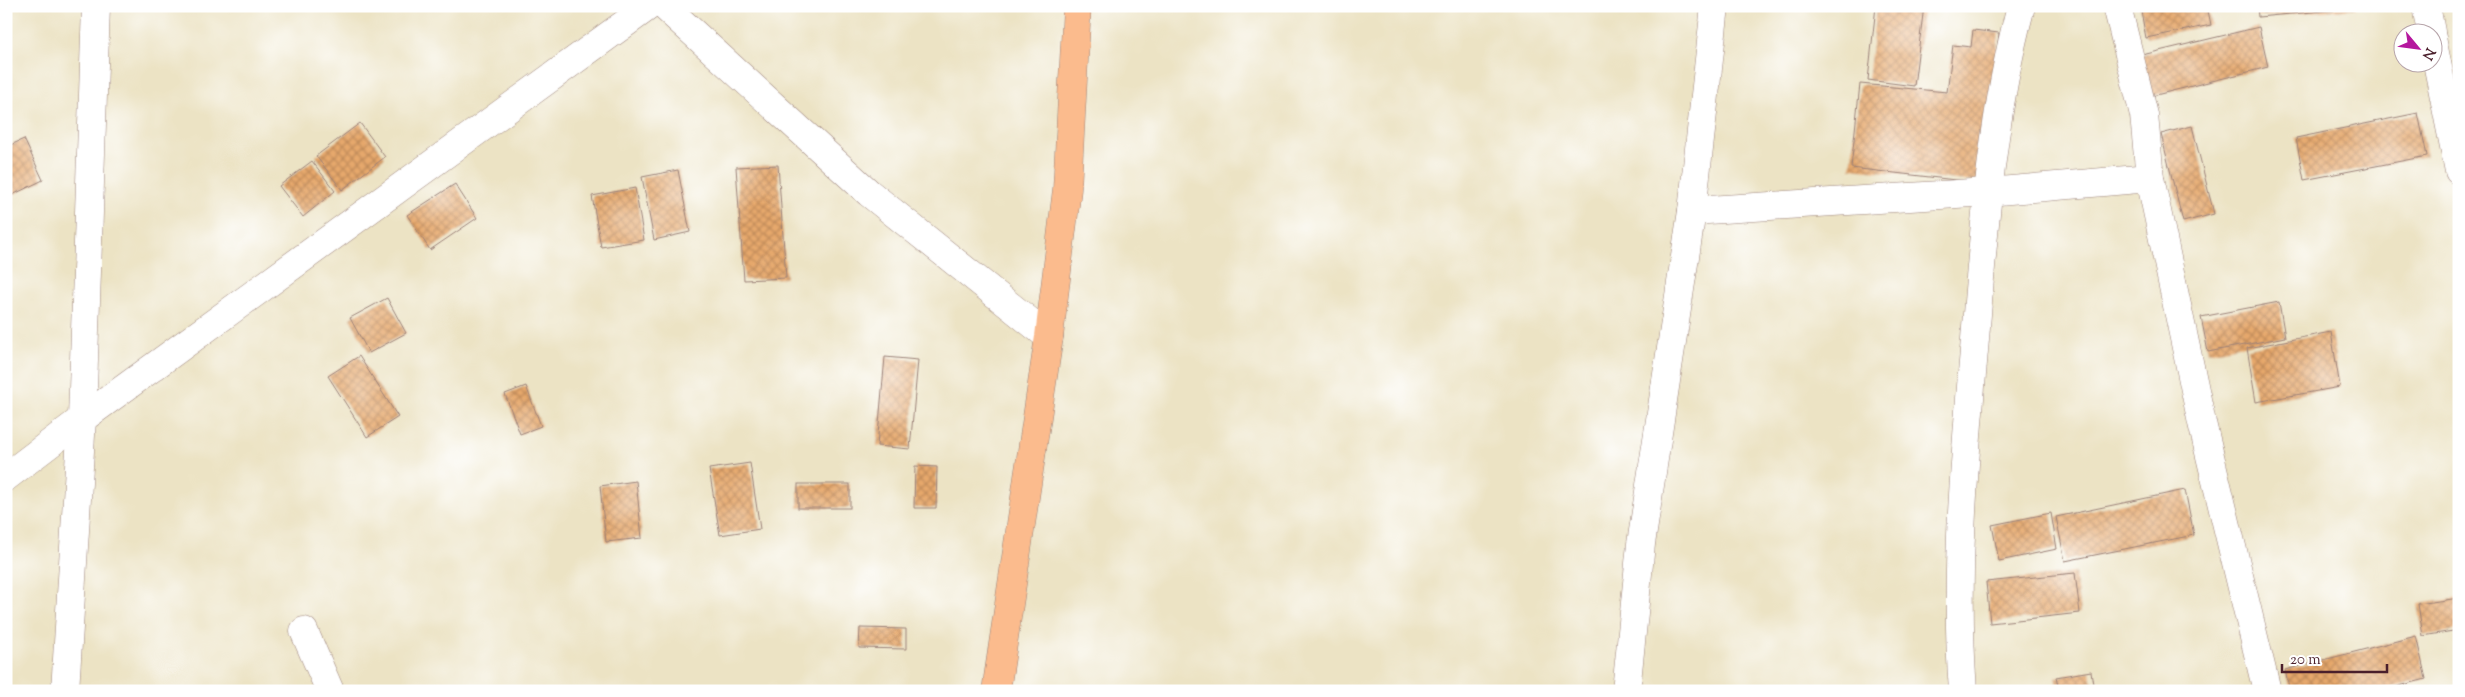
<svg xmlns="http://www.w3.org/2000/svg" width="2465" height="697" font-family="'Sorts Mill Goudy',serif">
<defs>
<pattern id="building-cross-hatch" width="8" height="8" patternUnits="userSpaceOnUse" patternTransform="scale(1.25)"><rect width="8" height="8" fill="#e6a86c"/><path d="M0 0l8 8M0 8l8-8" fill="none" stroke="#bc8859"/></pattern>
</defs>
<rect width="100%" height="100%" fill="#fff"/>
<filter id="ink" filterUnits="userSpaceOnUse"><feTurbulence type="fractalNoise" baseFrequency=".02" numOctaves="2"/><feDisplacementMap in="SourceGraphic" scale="10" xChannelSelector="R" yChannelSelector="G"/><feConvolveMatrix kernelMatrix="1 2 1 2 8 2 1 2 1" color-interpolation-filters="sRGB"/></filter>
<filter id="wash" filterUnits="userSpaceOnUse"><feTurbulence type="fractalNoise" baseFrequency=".0096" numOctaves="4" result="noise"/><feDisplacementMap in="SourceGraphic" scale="20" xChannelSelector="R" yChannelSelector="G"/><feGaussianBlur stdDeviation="1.12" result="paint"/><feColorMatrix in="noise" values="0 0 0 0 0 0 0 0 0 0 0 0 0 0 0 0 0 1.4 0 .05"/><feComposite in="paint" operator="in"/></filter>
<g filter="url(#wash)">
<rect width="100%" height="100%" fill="#ece3c4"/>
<g id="blocks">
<g fill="url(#building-cross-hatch)">
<polygon points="1876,6 1924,6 1914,86 1868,80"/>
<polygon points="2140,6 2207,6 2211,25 2146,38"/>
<polygon points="2257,6 2356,6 2356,8 2258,17"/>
<polygon points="2459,12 2459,36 2458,36 2454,13"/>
<polygon points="2259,27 2268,67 2152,96 2142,55"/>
<polygon points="1973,30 1999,33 1982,183 1851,168 1860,84 1947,92 1953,45 1971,47"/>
<polygon points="2418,113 2427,156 2304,180 2296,138"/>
<polygon points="360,123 385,157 342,190 316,156"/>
<polygon points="2192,126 2214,214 2183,222 2161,134"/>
<polygon points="24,139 43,180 6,198 6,147"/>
<polygon points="312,161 335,191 303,217 279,186"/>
<polygon points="778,165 786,278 744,280 736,167"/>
<polygon points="678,170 690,232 654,240 642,177"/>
<polygon points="455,184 477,218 430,250 407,215"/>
<polygon points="635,188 644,240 601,247 592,196"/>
<polygon points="387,298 406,333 369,353 350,318"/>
<polygon points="2279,302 2285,337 2208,352 2201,317"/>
<polygon points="2331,332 2340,387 2256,402 2247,348"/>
<polygon points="359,356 398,417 367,437 328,376"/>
<polygon points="885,357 918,360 910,449 877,446"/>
<polygon points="526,386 541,426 520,434 505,394"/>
<polygon points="750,463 760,529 720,535 709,469"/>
<polygon points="915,466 937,467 936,508 914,508"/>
<polygon points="636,481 642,538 606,542 600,486"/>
<rect x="798" y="484" width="52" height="24"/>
<polygon points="2185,490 2194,535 2065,561 2056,517"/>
<polygon points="2051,513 2057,549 1999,561 1992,525"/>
<polygon points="2075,573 2080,613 1990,623 1986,582"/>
<polygon points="2459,598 2459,630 2423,636 2418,604"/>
<polygon points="860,628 906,629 906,649 859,648"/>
<polygon points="2416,636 2426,679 2380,691 2290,691 2285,670"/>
<polygon points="2091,671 2094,691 2059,691 2056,677"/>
</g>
</g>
</g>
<g filter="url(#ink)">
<use href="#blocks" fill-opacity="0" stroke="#9b8178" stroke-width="1"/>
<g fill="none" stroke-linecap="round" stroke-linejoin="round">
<g stroke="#9b8178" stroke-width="29">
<g id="minor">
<polyline points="664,6 869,193 1049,337"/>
<polyline points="2117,6 2144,115 2150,178 2202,423 2267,691"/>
<polyline points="2426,6 2431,32"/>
<polyline points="2432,38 2459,171"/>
<polyline points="1692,211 1987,192 2150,178"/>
<polyline points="6,477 82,419 649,6"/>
<polyline points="304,631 330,691"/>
<polyline points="65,691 82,419 96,6"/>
<polyline points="1626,691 1641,544 1692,211 1715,6"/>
<path d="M 1963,691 C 1954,575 1965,455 1975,339 C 1984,228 1992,115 2021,6"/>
</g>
</g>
<g stroke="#9b8178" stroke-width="29">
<polyline id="primary" points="996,691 1049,337 1067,189 1077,6"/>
</g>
<use href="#minor" stroke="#fff" stroke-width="28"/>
<use href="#primary" stroke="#fbbb8d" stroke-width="28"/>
</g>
</g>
<rect width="2465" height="697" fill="none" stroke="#fff" stroke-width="25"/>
<g transform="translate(2418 48) rotate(119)"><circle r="24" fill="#ffffff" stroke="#b7a5aa"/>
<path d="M0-4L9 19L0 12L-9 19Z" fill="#b5179e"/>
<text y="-8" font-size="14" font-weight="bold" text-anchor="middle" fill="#4a1f2b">N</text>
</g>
<path d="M2282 664v8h105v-8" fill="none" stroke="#4a1f2b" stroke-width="2.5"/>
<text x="2290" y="664" font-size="15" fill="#4a1f2b" stroke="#ffffff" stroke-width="4" paint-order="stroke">20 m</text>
</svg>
